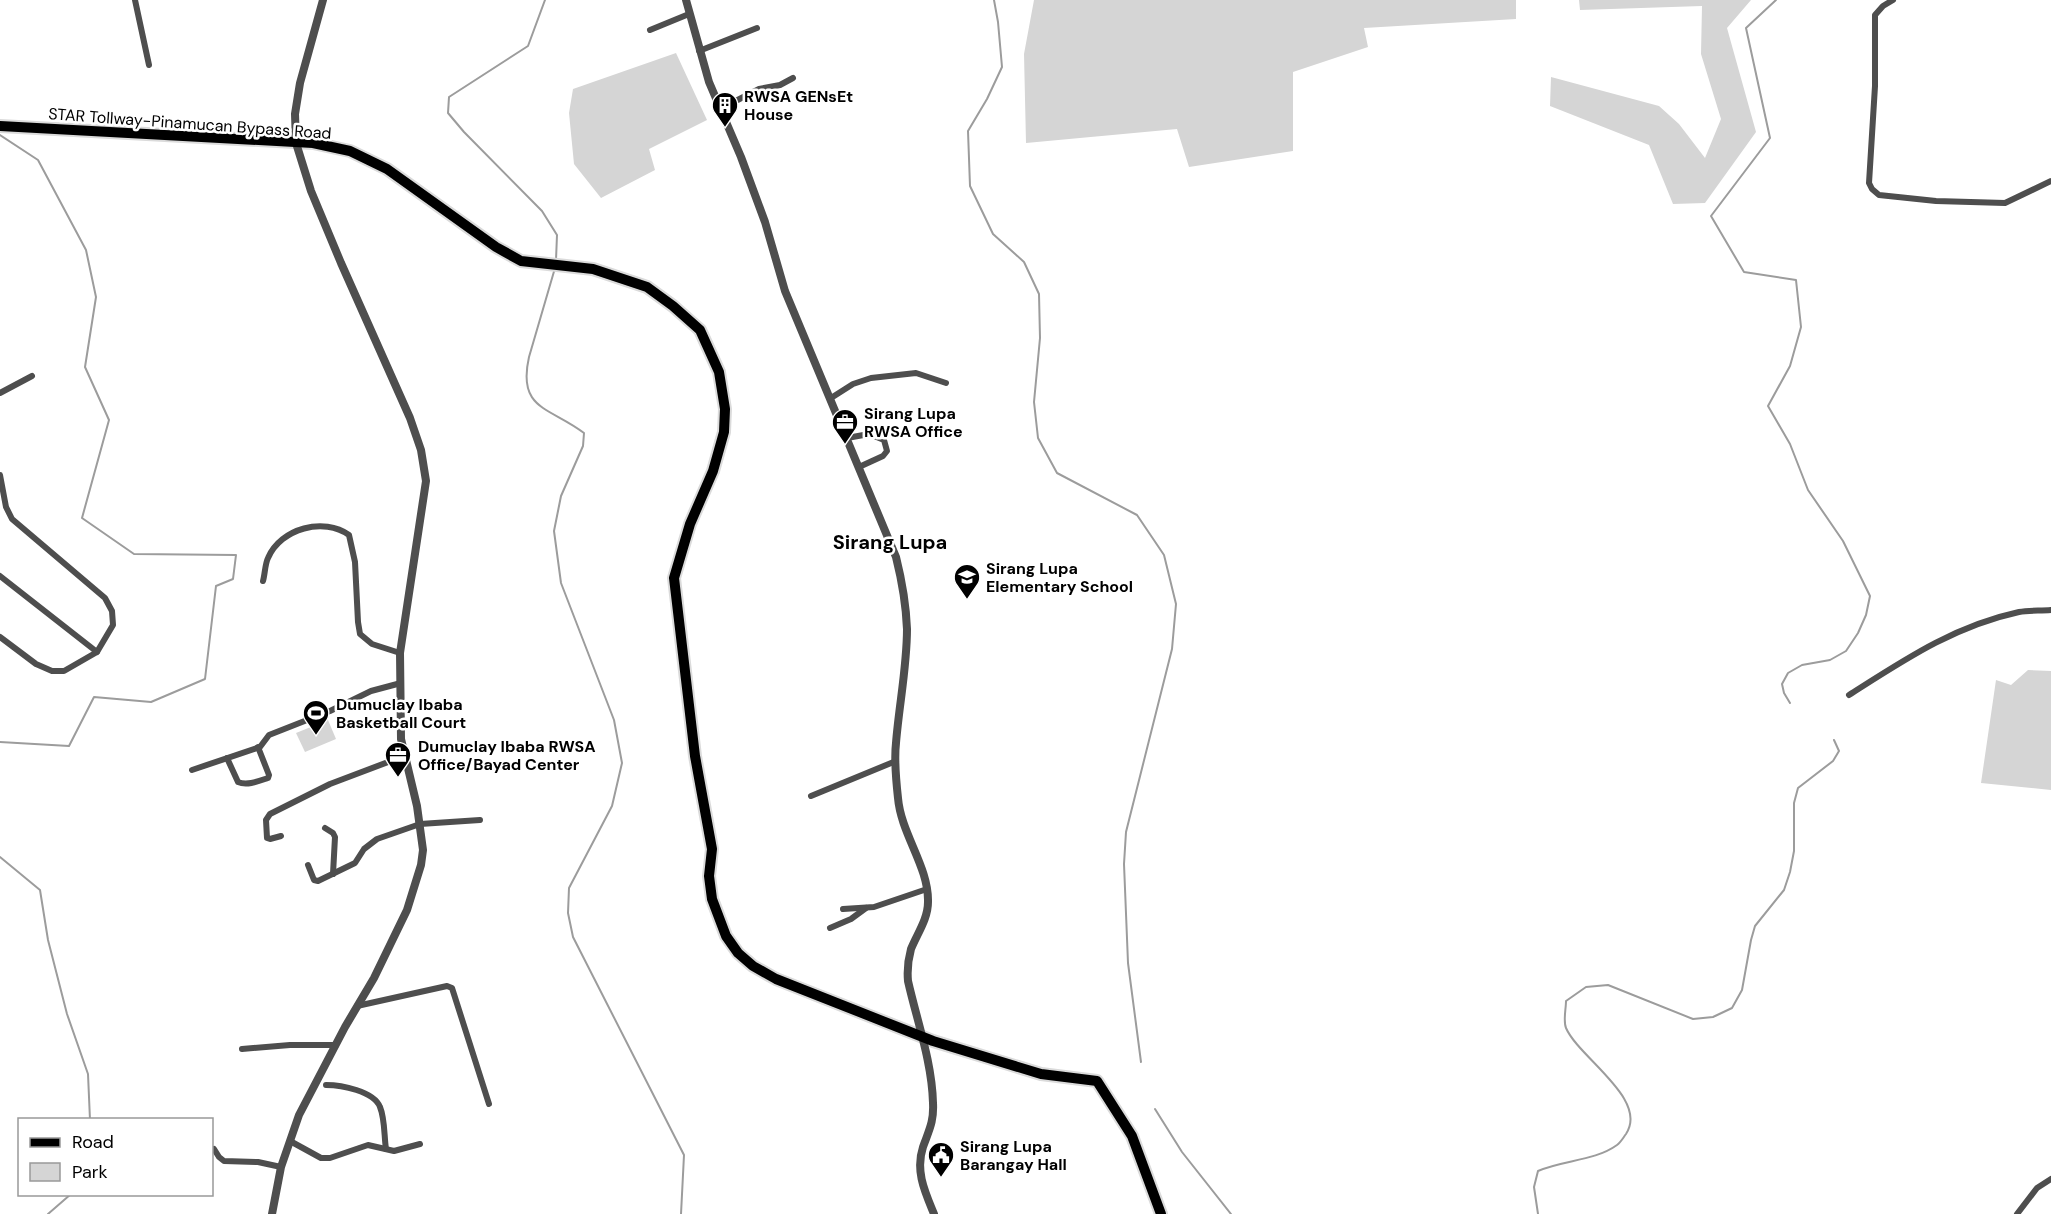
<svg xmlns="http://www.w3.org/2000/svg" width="2051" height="1214" font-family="'DM Sans',sans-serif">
<rect width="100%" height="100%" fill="#fff"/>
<g fill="#d5d5d5">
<polygon points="1034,0 1516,0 1516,19 1364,28 1368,47 1293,72 1293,151 1189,167 1177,129 1026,143 1024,54"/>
<polygon points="1579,0 1751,0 1727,28 1756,132 1705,203 1673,204 1649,145 1550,106 1551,77 1659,106 1679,124 1705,158 1721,119 1701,54 1702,6 1580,10"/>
<polygon points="676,53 707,120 649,149 655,170 601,198 574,164 569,113 573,89"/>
<polygon points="2028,670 2051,671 2051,790 1981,783 1996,680 2011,685"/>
<polygon points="328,720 336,739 305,752 296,733"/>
</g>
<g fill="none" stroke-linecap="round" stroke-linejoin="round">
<g stroke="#9c9c9c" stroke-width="2">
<polyline points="545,0 528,46 449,97 448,113 464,132 542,211 557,235 556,260"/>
<polyline points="994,0 998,22 1002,67 987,99 968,131 970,186 993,234 1024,262 1039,294 1040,338 1034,402 1038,438 1057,473 1137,515 1164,555 1176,604 1172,649 1126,832 1124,864 1128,963 1141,1062"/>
<polyline points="1776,0 1746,28 1770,138 1711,216 1744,272 1796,280 1801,327 1790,366 1768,406 1790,444 1808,490 1843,541 1870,596 1866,615 1858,633 1846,651 1830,660 1802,665 1788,673 1782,684 1784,693 1790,703"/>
<polyline points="0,135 38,160 86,250 96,297 85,367 109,420 82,518 134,554 236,555 233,579 216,586 205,679 151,702 94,697 69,746 0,742"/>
<path d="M 555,268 L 529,357 C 517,410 550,407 584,433 L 583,446 L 561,496 L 554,531 L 561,583 L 614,720 L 622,763 L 612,806 L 569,888 L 568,913 L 573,937 L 684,1155 L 681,1214"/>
<polyline points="0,857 40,890 48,940 67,1014 88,1074 90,1120"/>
<polyline points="1155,1109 1182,1152 1231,1214"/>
<polyline points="48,1214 71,1194"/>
<path d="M 1538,1214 L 1534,1187 L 1538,1171 C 1563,1160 1595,1161 1617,1145 C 1621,1142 1623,1138 1626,1134 C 1649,1099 1579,1058 1566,1028 C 1563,1021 1566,1009 1566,1001 L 1586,987 L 1608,985 L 1693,1019 L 1713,1017 L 1732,1008 L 1742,990 L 1751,940 L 1755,926 L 1784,890 L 1790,872 L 1794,851 L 1794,803 L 1798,788 L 1833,761 L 1839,751 L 1834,740"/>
</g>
<g stroke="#dbdbdb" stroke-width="14">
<polyline id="primary" points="0,126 313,143 350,151 387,169 496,247 521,261 593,269 647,287 673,306 700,330 719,372 725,409 724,432 713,471 690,524 674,578 695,756 712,849 709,876 712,899 726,936 738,953 753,966 776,979 933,1041 1041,1074 1097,1081 1132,1136 1161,1214"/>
</g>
<g stroke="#4e4e4e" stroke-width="6">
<polyline points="135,0 149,65"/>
<polyline points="1893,0 1883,6 1875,15 1875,86 1869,183 1872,189 1879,195 1936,201 2005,203 2051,181"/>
<polyline points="650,30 689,14"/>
<polyline points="699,51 757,28"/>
<polyline points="720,109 759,89 780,85 793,78"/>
<polyline points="0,393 32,376"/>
<polyline points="831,398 853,384 871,378 916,373 946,383"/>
<polyline points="847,438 869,434 884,440 887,451 883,456 859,467"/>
<polyline points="0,475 6,507 12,519 105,598 112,611 113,625 97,652 64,671 52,671 36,664 0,637"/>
<polyline points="0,576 97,652"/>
<path d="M 263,581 C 265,574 265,564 268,558 C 281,528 324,517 349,535 L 355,562 L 358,622 L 360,634 L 372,644 L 400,653"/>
<path d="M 1849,695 C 1904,660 1954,626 2019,612 C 2029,610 2040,611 2051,610"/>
<path d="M 227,758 L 238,782 C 247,786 259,781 268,778 L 269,775 L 258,747"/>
<polyline points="192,770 260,747 269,735 330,711 371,691 401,683"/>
<polyline points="811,796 896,761"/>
<polyline points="325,828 333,833 335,837 333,874"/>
<polyline points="281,836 270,839 267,838 266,820 270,814 330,784 404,756"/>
<polyline points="308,865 314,880 318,881 355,863 364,849 377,839 420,824 480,820"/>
<polyline points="843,909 874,907 927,889"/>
<polyline points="830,928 851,919 866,908"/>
<polyline points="357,1006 447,986 452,988 489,1104"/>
<polyline points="242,1049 290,1045 336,1045"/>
<path d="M 326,1085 C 341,1085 374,1091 380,1107 C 385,1119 384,1136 386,1149"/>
<polyline points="290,1141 321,1158 330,1158 368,1145 394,1151 420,1144"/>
<polyline points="214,1149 219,1157 224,1161 258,1162 281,1167"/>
<polyline points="2017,1214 2037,1188 2051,1179"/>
</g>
<g stroke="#4e4e4e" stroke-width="8">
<path d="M 686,0 L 709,82 L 741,157 L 765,222 L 785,291 L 896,557 C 902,581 906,604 907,629 C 907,667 899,705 896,743 C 894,760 896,780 898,798 C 901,834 929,867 928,902 C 928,919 917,934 911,949 C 908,960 907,970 908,981 C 917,1021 932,1062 933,1103 C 934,1122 929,1130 923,1147 C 915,1171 925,1192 934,1214"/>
<polyline points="272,1214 281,1167 299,1115 345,1027 374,978 407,910 421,865 423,850 417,806 401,739 400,653 426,481 421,450 410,418 341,263 311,191 296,143 295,114 300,83 323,0"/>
</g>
<use href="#primary" stroke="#000" stroke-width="10"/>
</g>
<defs>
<g id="building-pin" transform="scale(1.35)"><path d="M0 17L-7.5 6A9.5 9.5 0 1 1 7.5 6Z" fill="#000" stroke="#fff"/><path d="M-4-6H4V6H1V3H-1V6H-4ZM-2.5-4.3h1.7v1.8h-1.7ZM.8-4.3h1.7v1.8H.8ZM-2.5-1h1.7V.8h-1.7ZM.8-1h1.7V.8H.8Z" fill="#fff"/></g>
<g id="office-pin" transform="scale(1.35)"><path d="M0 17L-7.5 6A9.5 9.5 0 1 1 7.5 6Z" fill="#000" stroke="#fff"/><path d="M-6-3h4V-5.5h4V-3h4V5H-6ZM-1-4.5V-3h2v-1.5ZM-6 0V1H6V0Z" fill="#fff"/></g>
<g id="school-pin" transform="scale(1.35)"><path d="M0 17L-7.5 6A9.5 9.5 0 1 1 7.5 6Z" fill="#000" stroke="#fff"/><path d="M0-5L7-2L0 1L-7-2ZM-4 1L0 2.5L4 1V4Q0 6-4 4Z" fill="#fff"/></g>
<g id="stadium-pin" transform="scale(1.35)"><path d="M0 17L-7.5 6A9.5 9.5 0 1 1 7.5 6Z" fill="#000" stroke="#fff"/><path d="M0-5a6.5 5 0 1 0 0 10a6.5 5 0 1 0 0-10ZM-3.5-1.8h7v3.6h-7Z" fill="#fff"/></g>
<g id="civic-pin" transform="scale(1.35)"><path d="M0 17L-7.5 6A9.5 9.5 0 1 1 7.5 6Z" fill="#000" stroke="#fff"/><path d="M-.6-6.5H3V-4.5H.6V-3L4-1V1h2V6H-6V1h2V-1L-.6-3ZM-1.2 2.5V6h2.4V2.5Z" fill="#fff"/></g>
</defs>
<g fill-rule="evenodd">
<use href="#building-pin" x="725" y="105"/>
<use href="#office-pin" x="845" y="422"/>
<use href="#school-pin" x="967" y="577"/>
<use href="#stadium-pin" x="316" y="713"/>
<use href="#office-pin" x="398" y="755"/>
<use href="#civic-pin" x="941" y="1155"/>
</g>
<g text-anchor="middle" stroke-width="5" stroke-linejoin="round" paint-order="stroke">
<g font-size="16" font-weight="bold" fill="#000" stroke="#fff" text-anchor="start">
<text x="744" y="102">RWSA GENsEt<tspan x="744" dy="18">House</tspan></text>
<text x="864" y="419">Sirang Lupa<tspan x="864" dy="18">RWSA Office</tspan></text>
<text x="986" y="574">Sirang Lupa<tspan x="986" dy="18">Elementary School</tspan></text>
<text x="336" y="710">Dumuclay Ibaba<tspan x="336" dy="18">Basketball Court</tspan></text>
<text x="418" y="752">Dumuclay Ibaba RWSA<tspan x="418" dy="18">Office/Bayad Center</tspan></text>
<text x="960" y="1152">Sirang Lupa<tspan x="960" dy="18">Barangay Hall</tspan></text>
</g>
<g font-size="16" fill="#000" stroke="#fff">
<text transform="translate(190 123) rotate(4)" y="6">STAR Tollway-Pinamucan Bypass Road</text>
</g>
<g font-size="20" font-weight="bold" fill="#000" stroke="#fff">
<text x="890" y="549">Sirang Lupa</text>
</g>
</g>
<rect x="18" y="1118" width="195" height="78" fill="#ffffff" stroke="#999999" stroke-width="1.5"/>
<rect x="30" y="1138" width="30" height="9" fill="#000000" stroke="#999999" stroke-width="1.5"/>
<text x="72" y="1148" font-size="18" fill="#000000">Road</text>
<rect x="30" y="1163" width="30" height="18" fill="#d5d5d5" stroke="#999999" stroke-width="1.5"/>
<text x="72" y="1178" font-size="18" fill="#000000">Park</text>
</svg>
